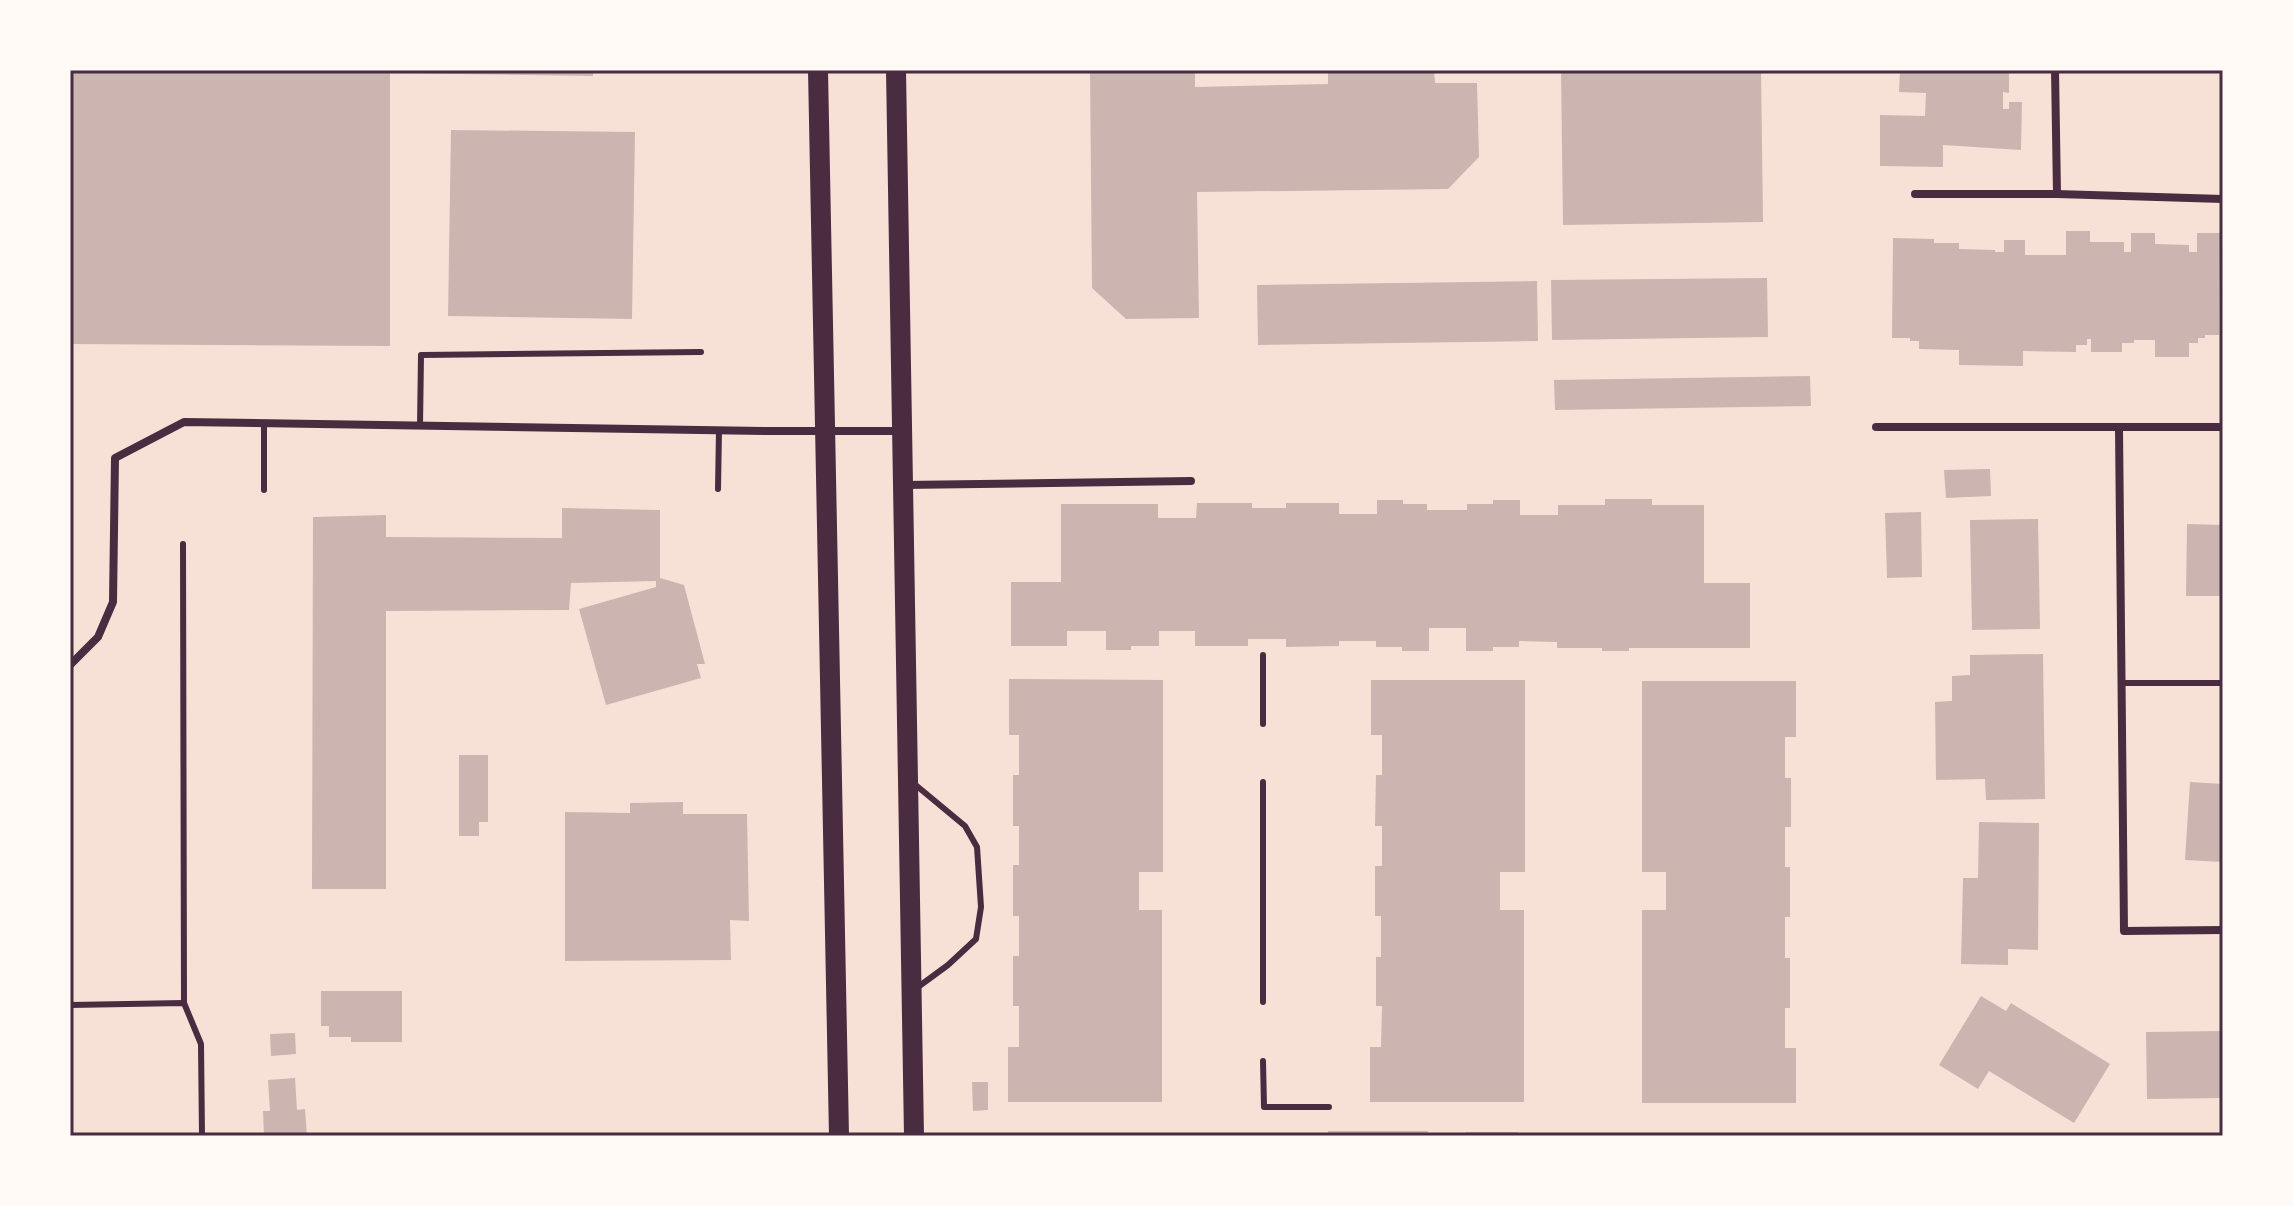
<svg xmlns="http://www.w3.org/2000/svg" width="2293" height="1206" font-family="'Alegreya Sans',sans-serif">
<rect width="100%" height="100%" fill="#f7e1d7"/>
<g fill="#ccb4b1">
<polygon points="70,70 593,70 593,76 390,73 390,346 70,344"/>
<polygon points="1090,70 1195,70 1195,87 1328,84 1328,70 1434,70 1435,83 1477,83 1479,157 1448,189 1197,192 1199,318 1126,319 1092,288"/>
<polygon points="1561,70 1761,70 1763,222 1563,225"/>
<polygon points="1900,70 2009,72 2009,93 2003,92 2003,109 2009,109 2009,102 2022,102 2021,150 1943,145 1943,167 1880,166 1880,115 1925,116 1926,93 1899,92"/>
<polygon points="451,130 635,132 632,319 448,316"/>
<polygon points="2066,231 2090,231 2090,242 2124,242 2124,252 2131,252 2131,233 2155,233 2155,244 2189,245 2189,252 2197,252 2197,233 2220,233 2219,335 2205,335 2205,338 2198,338 2198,343 2189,343 2189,357 2155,357 2155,340 2134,340 2134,343 2122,343 2122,352 2091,352 2091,339 2087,339 2087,345 2076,345 2076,352 2023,351 2023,366 1959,365 1959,350 1919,349 1919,341 1910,341 1910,338 1892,338 1893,238 1934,239 1934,243 1959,243 1959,249 1995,250 1995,252 2004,252 2004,240 2025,240 2025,255 2066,255"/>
<polygon points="1767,278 1768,337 1552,340 1551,280"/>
<polygon points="1537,281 1538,341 1258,345 1257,285"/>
<polygon points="1810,376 1811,406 1555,410 1554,380"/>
<polygon points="1990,469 1991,496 1946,498 1944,470"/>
<polygon points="1605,499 1652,499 1652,505 1704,505 1704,583 1750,583 1750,648 1629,648 1629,651 1602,651 1602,648 1557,648 1557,642 1519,641 1519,647 1493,647 1493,651 1466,651 1466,628 1429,628 1429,651 1402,651 1402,647 1376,647 1376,641 1339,641 1339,646 1286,647 1286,639 1248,639 1248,646 1195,646 1195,631 1159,631 1159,646 1131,646 1131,650 1106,650 1106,631 1067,631 1067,646 1011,646 1011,582 1061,582 1061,504 1158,504 1158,518 1196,518 1197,503 1252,503 1252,508 1286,508 1286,503 1339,503 1339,514 1377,514 1377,500 1403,500 1403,504 1427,504 1427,510 1467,510 1467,504 1493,504 1493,500 1520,500 1520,515 1558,515 1558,505 1605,505"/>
<polygon points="562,508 660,510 660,578 684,585 705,664 697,664 701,678 606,705 579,609 656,587 656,581 571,583 569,610 386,611 386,889 312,889 313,517 386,515 386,537 562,538"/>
<polygon points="1921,512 1922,577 1887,578 1885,513"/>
<polygon points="2038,519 2040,629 1972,630 1970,520"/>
<polygon points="2187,524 2223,525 2223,596 2186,596"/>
<polygon points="2043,654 2045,799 1986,800 1985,779 1936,780 1935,702 1952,701 1952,676 1970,675 1970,655"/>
<polygon points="1009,679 1163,680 1163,872 1139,872 1139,910 1162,910 1162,1102 1008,1102 1008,1047 1019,1047 1019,1006 1013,1006 1013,956 1019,956 1019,916 1013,916 1013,865 1019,865 1019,826 1013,826 1013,775 1019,775 1019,735 1009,735"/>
<polygon points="1371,680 1525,680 1525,872 1500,872 1500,910 1524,910 1524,1102 1370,1102 1370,1047 1381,1047 1382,1006 1376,1006 1376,957 1381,957 1381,916 1375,916 1375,866 1382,866 1382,826 1375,826 1376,775 1382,775 1382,735 1371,735"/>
<polygon points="1642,681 1796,681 1796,737 1785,737 1785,778 1791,778 1791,827 1785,827 1785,867 1790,867 1790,917 1785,917 1785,958 1790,958 1790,1008 1785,1008 1785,1048 1796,1048 1796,1103 1642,1103 1642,910 1666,910 1666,872 1642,872"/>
<polygon points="459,755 488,755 488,822 479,822 479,836 459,836"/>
<polygon points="2190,782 2223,784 2223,862 2185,860"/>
<polygon points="683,802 683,814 747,814 749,921 730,920 731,960 565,961 565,812 630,813 630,803"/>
<polygon points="1979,822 2039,823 2038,950 2008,949 2008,965 1961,964 1963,878 1978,878"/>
<polygon points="321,991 402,991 402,1042 351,1042 351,1037 329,1037 329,1026 321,1026"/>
<polygon points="1981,996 2006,1011 2011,1003 2110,1064 2074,1123 1989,1071 1978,1089 1939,1065"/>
<polygon points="2223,1031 2223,1098 2147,1099 2146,1032"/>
<polygon points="295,1033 296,1054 271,1056 270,1034"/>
<polygon points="295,1078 297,1110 305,1109 307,1136 264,1136 263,1111 270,1111 268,1080"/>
<polygon points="972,1082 988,1082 988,1110 973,1111"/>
<rect x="1328" y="1131" width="100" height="5"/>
<rect x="1465" y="1132" width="53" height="4"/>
</g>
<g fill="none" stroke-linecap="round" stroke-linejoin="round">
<g stroke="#4a2c40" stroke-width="6">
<polyline points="264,424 264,490"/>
<polyline points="420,426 421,355 701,352"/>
<polyline points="718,489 719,430"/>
<polyline points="183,544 184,1003"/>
<polyline points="2122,683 2223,683"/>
<polyline points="1263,724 1263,655"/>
<polyline points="912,782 965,826 977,847 981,907 976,939 948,965 918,987"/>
<polyline points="1263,782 1263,1002"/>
<polyline points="70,1005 184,1003 201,1044 202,1136"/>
<polyline points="1263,1061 1264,1107 1329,1107"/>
</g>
<g stroke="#4a2c40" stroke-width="8">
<polyline points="2055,70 2057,194"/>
<polyline points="1915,194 2057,194 2223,199"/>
<polyline points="1876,427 2223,427"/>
<polyline points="2119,428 2124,931 2223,930"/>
<polyline points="903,485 1191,481"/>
<polyline points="70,665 98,637 113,602 115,458 184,422 768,431 901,431"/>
</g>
<g stroke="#4a2c40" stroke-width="20">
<polyline points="818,70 839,1136"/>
<polyline points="896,70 914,1136"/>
</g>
</g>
<rect width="2293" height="1206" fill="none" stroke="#fffaf5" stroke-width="144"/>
<rect x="72" y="72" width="2149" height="1062" fill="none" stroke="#4a2c40" stroke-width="3"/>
</svg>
